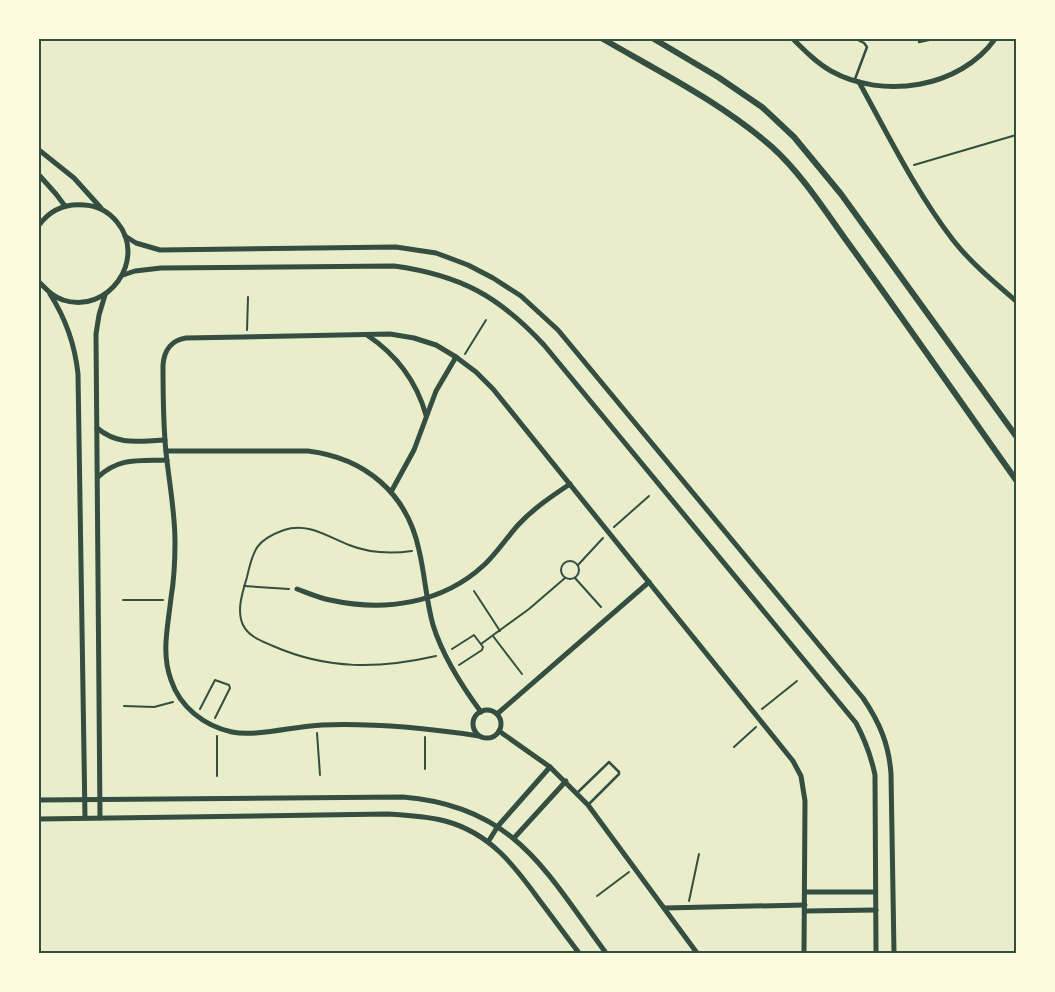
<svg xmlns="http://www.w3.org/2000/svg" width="1055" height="992" font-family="'DM Sans',sans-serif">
<rect width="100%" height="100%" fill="#e9edc9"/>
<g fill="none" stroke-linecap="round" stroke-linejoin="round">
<g stroke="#344e41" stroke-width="2">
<polyline points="914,165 1016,135"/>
<polyline points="247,330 248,297"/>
<polyline points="465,354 486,320"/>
<polyline points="614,527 649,496"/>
<path d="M 412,551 C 390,554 369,553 349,545 C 328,537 308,522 284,530 C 256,540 253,550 247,577 C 243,591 236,610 243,625 C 249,637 262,641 273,646 C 328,670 379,669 436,656"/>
<circle cx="570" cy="570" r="9"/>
<polyline points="578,565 603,538"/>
<polyline points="575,578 601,607"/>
<polyline points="244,586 289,589"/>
<polyline points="474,591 500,631"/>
<polyline points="123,600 163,600"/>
<polyline points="493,636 522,674"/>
<polyline points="481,644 529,609 565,578"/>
<polyline points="452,649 474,635 483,647 482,650 459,665"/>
<polyline points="124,706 154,707 173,702"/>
<polyline points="200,709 215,680 229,685 230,688 215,718"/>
<polyline points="762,709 797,681"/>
<polyline points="317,733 320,775"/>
<polyline points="425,737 425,769"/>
<polyline points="734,747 756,727"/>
<polyline points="217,776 217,736"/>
<polyline points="597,896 629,872"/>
<polyline points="689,901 699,854"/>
</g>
<g stroke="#344e41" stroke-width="2.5">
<polyline points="919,42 933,39"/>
<polyline points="855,79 867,47 864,43 856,39"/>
<polyline points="577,793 609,762 619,772 619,774 588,805"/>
</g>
<g stroke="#344e41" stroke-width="5">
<path d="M 793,39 C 805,51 817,63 831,71 C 883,100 960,88 995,39"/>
<path d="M 859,82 C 888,135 916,192 953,240 C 971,263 994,282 1016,301"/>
<polyline points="39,150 74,178 101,208"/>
<polyline points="39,175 56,194 65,206"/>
<path d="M 39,225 C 50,210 66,203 85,205 C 98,206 109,212 117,222 C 148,259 108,315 63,300 C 53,297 46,289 39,282"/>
<path d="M 125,236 L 136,243 L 160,250 L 396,247 L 436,253 L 468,265 L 493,278 L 521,296 L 558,330 L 863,698 C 880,723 889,745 891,774 L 894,953"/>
<path d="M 123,275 L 135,271 L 161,268 L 394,266 C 460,275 499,296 544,345 L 856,723 C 865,740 871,756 875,775 L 876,953"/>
<path d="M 50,294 C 66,319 75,345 78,374 L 85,818"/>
<path d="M 367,335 C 397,355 416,380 426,415"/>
<path d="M 97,428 C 119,446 138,441 165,440"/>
<path d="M 166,451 L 308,451 C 365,458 407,493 419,550 C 425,575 426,600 433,625 C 443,657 461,685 481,712"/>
<path d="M 98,477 C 120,457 139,461 167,460"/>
<polyline points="391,492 414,450 436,391 456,357"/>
<path d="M 297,589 C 308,593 319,598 330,600 C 384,612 442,604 484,565 C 497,553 507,537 519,524 C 534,508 552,496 570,484"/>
<circle cx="487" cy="724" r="14"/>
<polyline points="497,714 649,582"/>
<polyline points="499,731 550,767 588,805 697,953"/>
<path d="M 479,736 C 426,728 376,723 322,725 C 294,726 257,737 232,732 C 204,726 180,707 171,680 C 161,653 168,626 171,598 C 174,580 175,561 175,542 C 175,511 169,482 166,452 C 163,423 163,394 163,365 C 164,350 172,340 186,338 L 390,334 L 414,338 L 436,345 L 456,357 L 476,372 L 493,389 L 793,761 L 801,776 L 805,801 L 804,953"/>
<path d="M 39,800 L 403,797 C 515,806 546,872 606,953"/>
<polyline points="100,818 96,334 99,315 105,295"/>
<path d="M 39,819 L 387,814 C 407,815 426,816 445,821 C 490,833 514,865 540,901 C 553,918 566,936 579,953"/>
<polyline points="514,838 566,781"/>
<polyline points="488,842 498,826 550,767"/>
<polyline points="805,892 875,892"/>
<polyline points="664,908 805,905"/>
<polyline points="805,911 876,910"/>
</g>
<g stroke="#344e41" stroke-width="6">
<path d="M 603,39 C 660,72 722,103 772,147 C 804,176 828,216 854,251 C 909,327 962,404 1016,480"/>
<polyline points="654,39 718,77 762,107 794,137 841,194 1016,436"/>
</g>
</g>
<rect width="1055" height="992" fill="none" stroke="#fefae0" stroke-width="80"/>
<rect x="40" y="40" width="975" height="912" fill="none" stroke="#344e41" stroke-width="2"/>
</svg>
